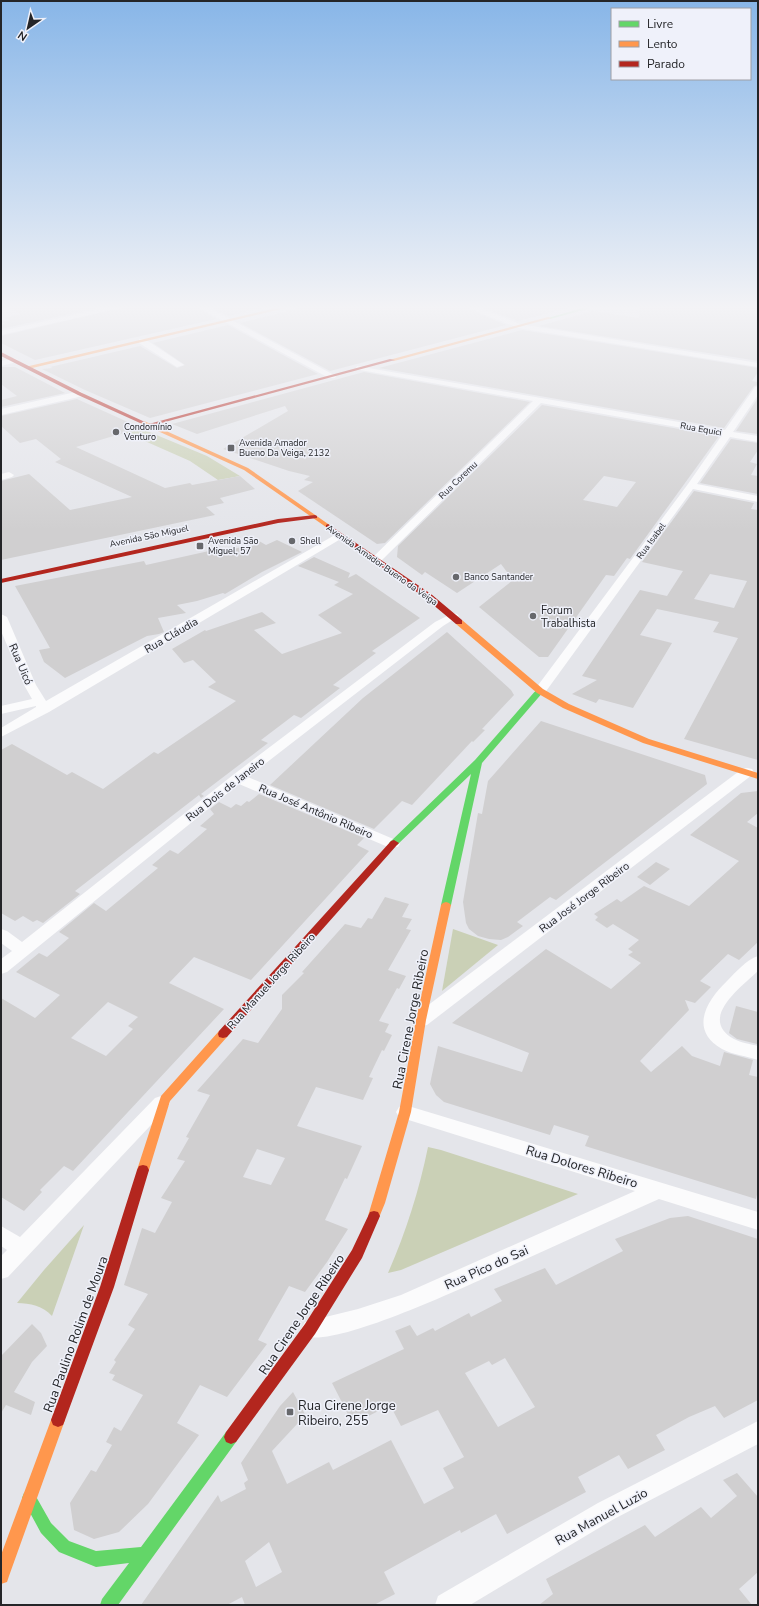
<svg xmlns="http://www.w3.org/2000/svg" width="759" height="1606" font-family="'Nunito Sans',sans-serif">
<rect width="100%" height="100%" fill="#e4e5ea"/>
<g fill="#cad0b6">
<polygon points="118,419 207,456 240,476 218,480 190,461 104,423"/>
<polygon points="453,929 498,945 442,991"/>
<path d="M 428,1147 L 441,1150 L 578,1194 L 401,1270 L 388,1273 C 406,1232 419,1191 428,1147 Z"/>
<path d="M 84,1225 L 52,1316 C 43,1306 30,1303 17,1303 L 44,1270 Z"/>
</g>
<g fill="#d0cfd0" fill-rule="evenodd">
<polygon points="4,305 110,305 1,329 1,325 5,324 1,322 10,320 4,318 21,314"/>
<polygon points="134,305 193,305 216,319 35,360 1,343 1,336"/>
<polygon points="207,305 275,305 228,316"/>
<polygon points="302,305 460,305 506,325 330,371 240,323 296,309"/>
<polygon points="476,305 580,305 518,321"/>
<polygon points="640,305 737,305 758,308 758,361 539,326 593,311 639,318"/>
<polygon points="228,325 318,374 150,418 85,390 42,369 53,368 50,367 140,346 177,368 185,365 153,343"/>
<polygon points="522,330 758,368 758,372 752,381 758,382 758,385 754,386 724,428 379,368"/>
<polygon points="1,367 15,367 65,393 1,407 1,400 17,396 1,384"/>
<polygon points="364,372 530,402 385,543 377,544 298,491 313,482 304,480 310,476 289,471 223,449 288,411 285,406 197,434 172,424"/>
<polygon points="758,398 758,434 736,431"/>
<polygon points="77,399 141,428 76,447 165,488 190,483 192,485 240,476 255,489 220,498 224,503 206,507 215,515 1,560 1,481 29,474 70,510 132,497 55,462 61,459 36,439 20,443 1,426 1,416"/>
<path d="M 542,405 L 719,436 L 630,559 L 627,558 L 614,576 L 606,575 L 548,657 L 539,657 L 479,607 L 513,580 L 501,564 L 457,593 L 425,572 L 422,575 L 397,557 L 398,546 ZM 604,476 L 636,482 L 617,507 L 583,500 Z"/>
<polygon points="731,439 758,443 758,450 750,462 757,464 751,475 758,476 758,494 700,483"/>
<path d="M 694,491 L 754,503 L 751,509 L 758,510 L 758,760 L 684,739 L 738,638 L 713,632 L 719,622 L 657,609 L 640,635 L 672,643 L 633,708 L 599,699 L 596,703 L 572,694 L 597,680 L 582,676 L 640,590 L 667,596 L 683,571 L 642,562 ZM 710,574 L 747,581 L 734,608 L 694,599 Z"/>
<polygon points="277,540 302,552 262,572 225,594 223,593 197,601 177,605 186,613 158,618 164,632 159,634 147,636 65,678 44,662 39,650 50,648 15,586 144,561 146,565 218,549 221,553 241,547 245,550 259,541 266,545"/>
<polygon points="314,557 350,573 348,578 356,574 420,618 372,651 376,653 333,685 340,688 301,718 294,715 261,740 268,743 201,794 204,796 201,798 199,795 75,891 80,894 43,923 37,920 33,922 23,916 15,921 1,913 1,750 12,744 67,775 72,772 103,789 154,752 158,754 236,701 208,687 216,682 193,660 184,663 172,649 205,630 206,631 262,612 276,623 254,630 282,654 342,633 318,615 353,594 334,585 339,582 298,566"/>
<polygon points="447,632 511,690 514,695 482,729 485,730 473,742 472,741 412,805 402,801 374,829 270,785 363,698"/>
<polygon points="541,721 705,775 707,784 556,900 550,897 517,922 523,926 508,937 501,940 489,939 478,936 469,929 466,923 463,902 478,813 482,814 488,781"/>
<polygon points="758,791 758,813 747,822 758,828 758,942 739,960 728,954 700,981 711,987 695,1003 685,1000 689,1010 640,1061 651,1072 682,1046 692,1056 720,1066 724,1052 753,1060 749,1075 758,1077 758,1190 756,1199 585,1146 589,1136 554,1125 550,1135 444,1102 436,1095 430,1084 438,1046 522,1072 529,1053 452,1023 546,949 611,989 641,963 628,955 633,952 628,949 639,940 613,924 607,928 595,920 598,917 594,914 617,899 621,902 644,886 689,906 739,861 690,835 741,793"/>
<path d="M 259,794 L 364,838 L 357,845 L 369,851 L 251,980 L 194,957 L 169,983 L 224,1009 L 73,1171 L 64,1166 L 40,1190 L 42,1192 L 24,1211 L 1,1197 L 1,998 L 35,1018 L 60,995 L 16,972 L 39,953 L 47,957 L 69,938 L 59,932 L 94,903 L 106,911 L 158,868 L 152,865 L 170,850 L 178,854 L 207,829 L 200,826 L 214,814 L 210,809 L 219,802 L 231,808 L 236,804 L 241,806 L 247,801 L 249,802 ZM 108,1002 L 138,1017 L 128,1026 L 133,1029 L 106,1056 L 71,1038 Z"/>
<polygon points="656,862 670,869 650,885 637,877"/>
<path d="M 385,897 L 409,904 L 402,917 L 412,919 L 406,929 L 411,930 L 388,970 L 406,976 L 399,989 L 397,988 L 379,1021 L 389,1024 L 385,1032 L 392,1035 L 384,1051 L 382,1050 L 369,1077 L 373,1078 L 363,1100 L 316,1087 L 297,1126 L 362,1146 L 347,1179 L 345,1178 L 325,1220 L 348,1229 L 327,1262 L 305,1292 L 289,1286 L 258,1340 L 267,1344 L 227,1397 L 200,1385 L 177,1423 L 199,1435 L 148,1504 L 119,1532 L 94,1539 L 74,1530 L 70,1503 L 91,1470 L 96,1472 L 112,1445 L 106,1442 L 114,1427 L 121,1431 L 143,1395 L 112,1380 L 115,1375 L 109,1373 L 116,1362 L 114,1360 L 135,1329 L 128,1325 L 148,1294 L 124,1285 L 142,1228 L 155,1233 L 172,1202 L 161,1198 L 185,1161 L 177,1159 L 189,1138 L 186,1137 L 210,1095 L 197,1091 L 243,1039 L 258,1043 L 282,1009 L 282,995 L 304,973 L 302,972 L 345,924 L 361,928 L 368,918 L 372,919 ZM 257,1149 L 285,1158 L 271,1185 L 243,1177 Z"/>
<polygon points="736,1006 758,1012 757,1044 737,1039 729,1033"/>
<path d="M 688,1216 L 758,1239 L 758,1400 L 724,1418 L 715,1406 L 689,1417 L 656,1435 L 665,1450 L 628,1469 L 619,1455 L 578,1477 L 586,1492 L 507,1534 L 496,1514 L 461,1533 L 460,1530 L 384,1572 L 395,1594 L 374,1605 L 245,1605 L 242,1597 L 227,1605 L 141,1605 L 218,1495 L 221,1502 L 246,1489 L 244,1483 L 248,1480 L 241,1463 L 280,1406 L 293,1392 L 307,1418 L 298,1423 L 272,1451 L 287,1484 L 329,1462 L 333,1470 L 391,1440 L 424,1504 L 454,1488 L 443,1468 L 464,1457 L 438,1410 L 401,1426 L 390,1405 L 353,1424 L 332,1383 L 404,1349 L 395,1331 L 410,1325 L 417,1336 L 433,1328 L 435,1331 L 469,1313 L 471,1317 L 502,1301 L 494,1289 L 545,1268 L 556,1285 L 623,1251 L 615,1239 L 670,1218 ZM 505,1358 L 535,1407 L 498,1427 L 465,1373 L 489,1361 L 492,1365 ZM 269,1542 L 282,1572 L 256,1587 L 245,1561 Z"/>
<polygon points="32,1324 41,1333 47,1346 32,1362 14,1392 35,1402 31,1415 6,1405 1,1413 1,1356"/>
<polygon points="737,1473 758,1497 758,1572 739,1589 752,1605 539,1605 553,1594 546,1579 645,1525 655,1537 701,1507 711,1518 737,1496 723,1480"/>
</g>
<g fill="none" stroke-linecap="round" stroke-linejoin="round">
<g fill="#fbfbfc" fill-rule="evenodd">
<polygon points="118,305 133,305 1,335 1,331"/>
<polygon points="194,305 204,305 336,376 335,378 329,378"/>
<polygon points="461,305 472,305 520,324 758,363 758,367 518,328"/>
<polygon points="752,305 758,305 758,307 753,307"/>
<polygon points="139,339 145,339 184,365 177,367 139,343"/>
<polygon points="14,358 18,360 17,362 1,366 1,361"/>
<polygon points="357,366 725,430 755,387 758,386 758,395 733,432 758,436 758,442 730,437 697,484 758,496 758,502 693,489 544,694 536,694 534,691 536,688 688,484 722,435 541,403 380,562 376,563 371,560 372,558 533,401 360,370 356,368"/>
<polygon points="80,391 84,394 83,396 1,415 1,409"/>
<polygon points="9,472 14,475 12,477 1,480 1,474"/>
<polygon points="340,532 345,535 344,537 49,712 1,737 1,728 36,707 36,706 1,714 1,706 32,699 24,685 1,631 1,614 7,617 36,685 46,701"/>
<polygon points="453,613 457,614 459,616 443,626 248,777 398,841 400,844 398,847 388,847 239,784 7,972 1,974 1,959 12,951 1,943 1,929 7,931 22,942 233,775 435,622"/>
<polygon points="747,768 752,769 754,772 752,775 427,1025 421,1026 415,1025 413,1020 415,1015 742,769"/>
<path d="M 758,956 L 758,971 C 740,988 698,1019 734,1039 C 741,1043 751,1044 758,1046 L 758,1060 C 747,1056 733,1055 722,1049 C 689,1030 706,1001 727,981 C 736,972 746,960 758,956 Z"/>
<polygon points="161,1096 167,1098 170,1103 167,1108 8,1277 1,1279 1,1256 7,1250 1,1246 1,1226 20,1237 155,1098"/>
<path d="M 405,1105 L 758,1212 L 758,1230 L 659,1199 C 614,1219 570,1239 526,1259 C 488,1276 338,1349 305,1336 L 301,1329 L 305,1322 L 358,1309 L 401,1295 L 635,1191 L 399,1117 L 396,1112 L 399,1107 Z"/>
<polygon points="758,1421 758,1444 614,1519 470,1605 435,1605 438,1596 598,1503"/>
</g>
<g fill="#63d668" fill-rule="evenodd">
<polygon points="593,305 601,305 550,319 548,318"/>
<polygon points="537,689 540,689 544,691 482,763 451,905 449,907 443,907 441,905 471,774 397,845 391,845 389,843 475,760"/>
<polygon points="231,1430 236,1432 238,1437 236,1442 118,1605 100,1605 102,1599 129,1563 96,1567 59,1552 41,1533 22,1498 24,1493 29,1491 34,1493 51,1523 69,1541 96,1551 141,1547 226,1432"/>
</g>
<g fill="#ff974d" fill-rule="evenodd">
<polygon points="289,305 298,305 28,369 25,367"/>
<polygon points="548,317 552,318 394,361 389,360"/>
<polygon points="140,421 144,421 248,468 331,526 330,527 326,527 244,470 140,423"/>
<polygon points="456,620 462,620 543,689 569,704 649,739 758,773 758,779 643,743 563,708 537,693 456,624"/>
<polygon points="446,902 449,903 451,905 426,1020 411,1112 385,1203 378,1220 374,1221 370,1220 368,1216 399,1112 416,1020 441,905 443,903"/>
<polygon points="223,1030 227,1031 228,1034 227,1037 170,1101 149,1170 147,1174 143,1175 139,1174 137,1170 161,1096 219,1031"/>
<polygon points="58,1413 63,1415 65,1420 9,1576 7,1582 1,1584 1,1555 51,1420 53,1415"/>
</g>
<g fill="#b3261e" fill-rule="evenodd">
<polygon points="1,352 82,393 145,422 140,423 78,395 1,356"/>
<polygon points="390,359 395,360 150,426 145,425"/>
<polygon points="315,515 317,516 317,518 278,523 1,583 1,579 278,519"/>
<polygon points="328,524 431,594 462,620 462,624 456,624 425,598 326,527 326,525"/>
<polygon points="394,840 399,843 397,845 227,1037 223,1038 219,1037 218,1034 219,1031 391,841"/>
<polygon points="143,1165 147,1166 149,1170 114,1287 65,1420 63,1425 58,1427 53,1425 51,1420 100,1287 137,1170 139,1166"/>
<polygon points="374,1211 378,1212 380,1216 362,1258 315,1334 236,1442 231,1444 226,1442 224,1437 226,1432 305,1324 352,1250 370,1212"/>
</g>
</g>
<linearGradient id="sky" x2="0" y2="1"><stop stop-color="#88b6e8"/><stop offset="0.58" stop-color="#f3f3f6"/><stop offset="1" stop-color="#f3f3f6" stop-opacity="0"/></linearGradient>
<rect width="759" height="530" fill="url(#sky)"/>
<g fill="#67686c" stroke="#eff1fa" stroke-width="1.5">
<circle cx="116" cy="432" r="4"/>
<rect x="227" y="444" width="8" height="8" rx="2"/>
<circle cx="292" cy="541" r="4"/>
<rect x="196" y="542" width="8" height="8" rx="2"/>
<circle cx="456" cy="577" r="4"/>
<circle cx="533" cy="616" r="4"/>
<rect x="286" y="1408" width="8" height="8" rx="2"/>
</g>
<g text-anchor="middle" stroke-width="3" stroke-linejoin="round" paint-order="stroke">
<g font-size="9" fill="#242528" stroke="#eff1fa" text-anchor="start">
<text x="124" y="430">Condomínio<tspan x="124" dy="10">Venturo</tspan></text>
<text x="239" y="446">Avenida Amador<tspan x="239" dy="10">Bueno Da Veiga, 2132</tspan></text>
<text x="208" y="544">Avenida São<tspan x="208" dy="10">Miguel, 57</tspan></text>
<text x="300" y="544">Shell</text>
<text x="464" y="580">Banco Santander</text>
</g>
<g font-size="9" fill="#242528" stroke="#eff1fa">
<text transform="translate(701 429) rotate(10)" y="3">Rua Equici</text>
<text transform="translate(458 480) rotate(-44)" y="3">Rua Coremu</text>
<text transform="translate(149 536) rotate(-12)" y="3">Avenida São Miguel</text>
<text transform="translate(651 541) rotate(-54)" y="3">Rua Isabel</text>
<text transform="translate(382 565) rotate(35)" y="3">Avenida Amador Bueno da Veiga</text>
</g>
<g font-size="11" fill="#242528" stroke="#eff1fa" text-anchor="start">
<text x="541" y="614">Forum<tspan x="541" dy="13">Trabalhista</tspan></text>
</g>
<g font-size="11" fill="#242528" stroke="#eff1fa">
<text transform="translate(171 635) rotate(-30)" y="4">Rua Cláudia</text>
<text transform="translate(21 664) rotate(67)" y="4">Rua Uicó</text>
<text transform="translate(225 789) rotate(-38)" y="4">Rua Dois de Janeiro</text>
<text transform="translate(316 811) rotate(23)" y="4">Rua José Antônio Ribeiro</text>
<text transform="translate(584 897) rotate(-37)" y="4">Rua José Jorge Ribeiro</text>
<text transform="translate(271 981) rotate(-48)" y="4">Rua Manuel Jorge Ribeiro</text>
</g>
<g font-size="13" fill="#242528" stroke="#eff1fa">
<text transform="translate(410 1019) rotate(-79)" y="5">Rua Cirene Jorge Ribeiro</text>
<text transform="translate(582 1166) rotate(17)" y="5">Rua Dolores Ribeiro</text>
<text transform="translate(486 1267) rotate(-24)" y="5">Rua Pico do Sai</text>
<text transform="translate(301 1314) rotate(-56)" y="5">Rua Cirene Jorge Ribeiro</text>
<text transform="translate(75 1334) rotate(-70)" y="5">Rua Paulino Rolim de Moura</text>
<text transform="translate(601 1516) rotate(-29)" y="5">Rua Manuel Luzio</text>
</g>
<g font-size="13" fill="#242528" stroke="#eff1fa" text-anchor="start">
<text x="298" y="1410">Rua Cirene Jorge<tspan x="298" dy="15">Ribeiro, 255</tspan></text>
</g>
</g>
<rect width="759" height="1606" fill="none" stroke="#242528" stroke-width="4"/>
<rect x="611" y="8" width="140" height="72" fill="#eff1fa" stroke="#9e9fa6"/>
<rect x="619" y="21" width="20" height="6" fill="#63d668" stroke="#9e9fa6"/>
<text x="647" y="28" font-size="12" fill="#242528">Livre</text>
<rect x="619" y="41" width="20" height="6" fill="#ff974d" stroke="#9e9fa6"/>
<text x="647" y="48" font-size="12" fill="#242528">Lento</text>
<rect x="619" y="61" width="20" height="6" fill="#b3261e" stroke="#9e9fa6"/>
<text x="647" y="68" font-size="12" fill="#242528">Parado</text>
<g transform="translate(28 28) rotate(214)" stroke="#eff1fa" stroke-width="3" paint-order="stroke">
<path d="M0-3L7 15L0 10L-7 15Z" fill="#242528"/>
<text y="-6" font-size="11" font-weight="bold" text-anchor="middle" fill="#242528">N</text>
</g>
</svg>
